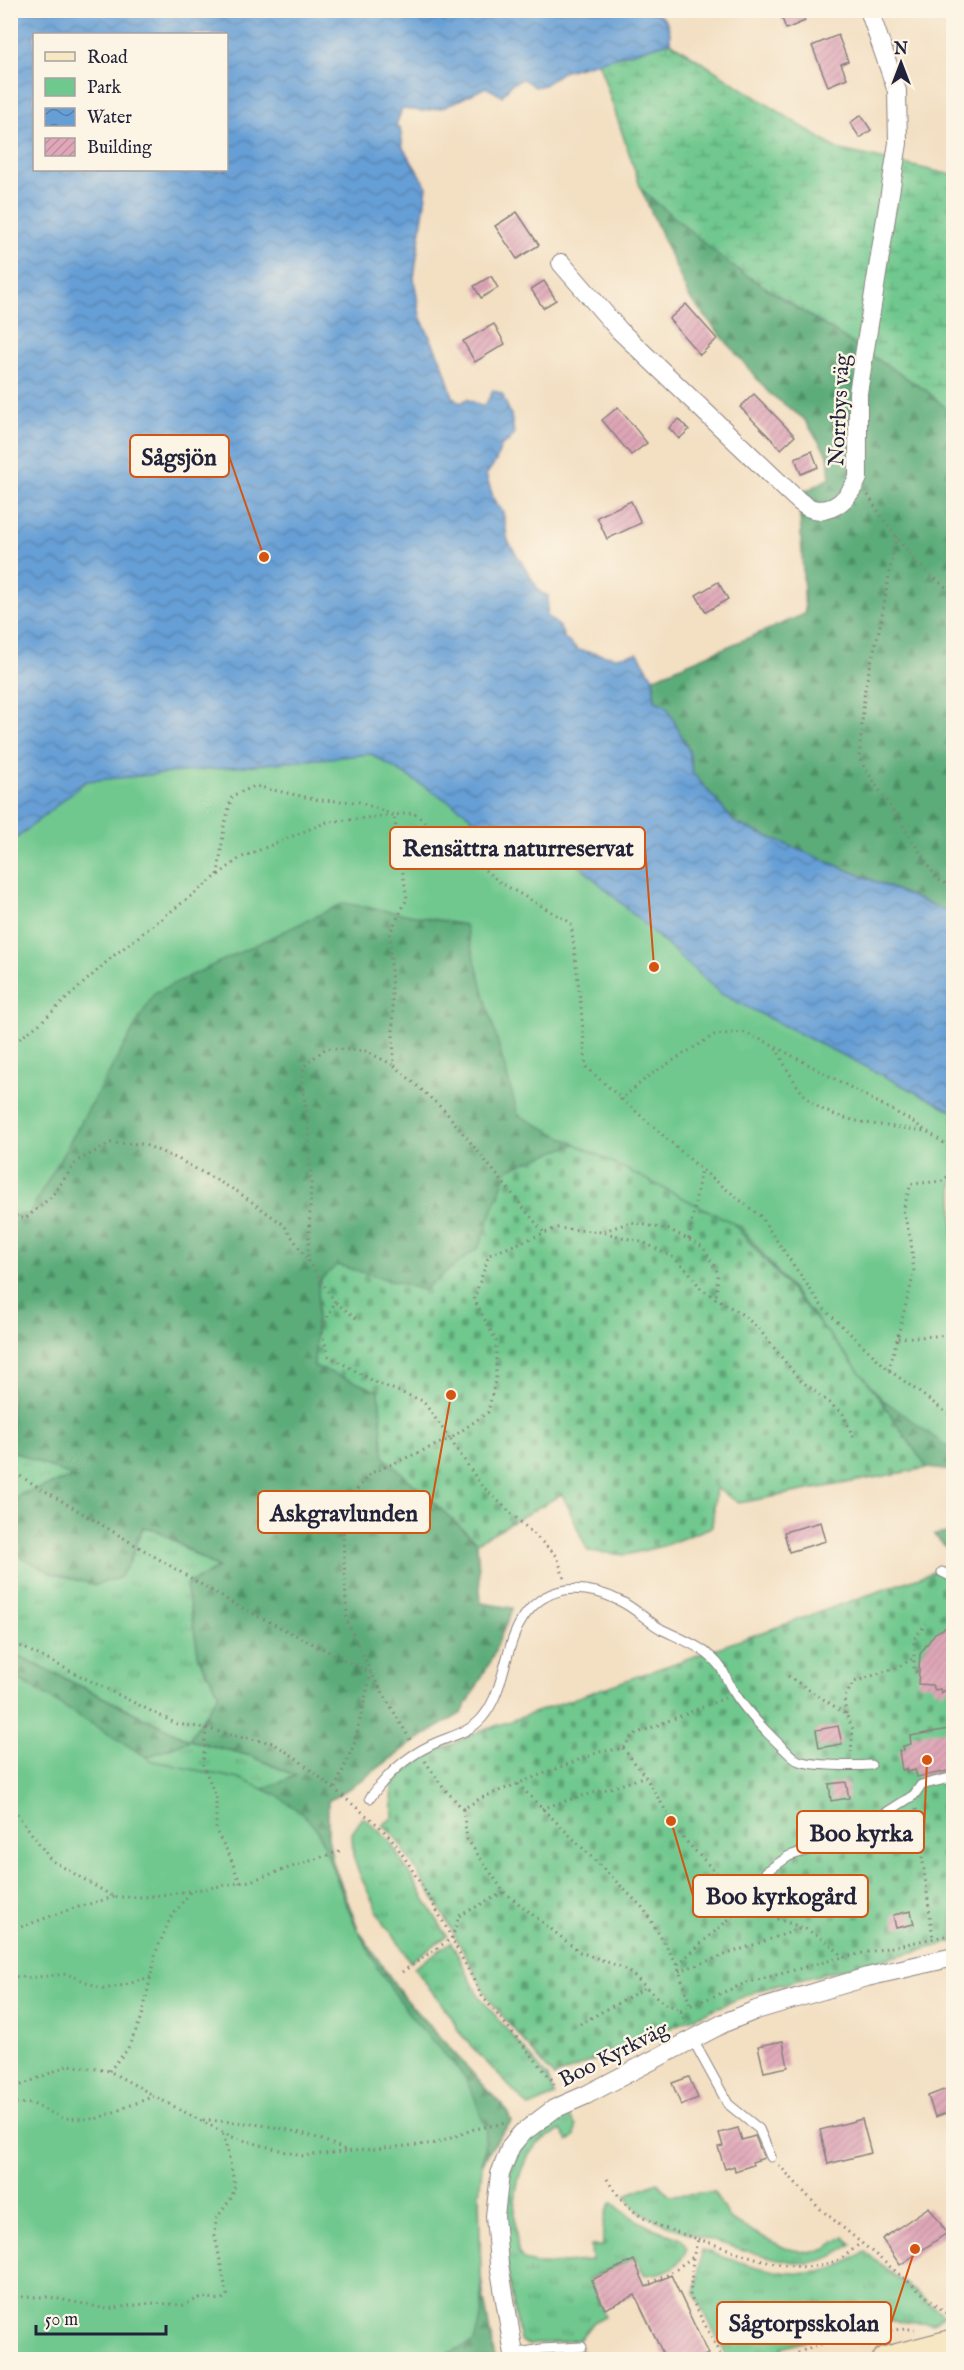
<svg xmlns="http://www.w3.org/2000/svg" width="964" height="2370" font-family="'IM FELL English',serif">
<defs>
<pattern id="grass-tufts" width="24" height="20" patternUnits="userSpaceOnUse" patternTransform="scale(1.5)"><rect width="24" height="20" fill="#6fc88e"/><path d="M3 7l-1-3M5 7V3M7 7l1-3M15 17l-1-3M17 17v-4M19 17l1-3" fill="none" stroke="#5ba275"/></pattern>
<pattern id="forest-firs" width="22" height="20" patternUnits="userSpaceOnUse" patternTransform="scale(1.5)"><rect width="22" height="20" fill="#5bac79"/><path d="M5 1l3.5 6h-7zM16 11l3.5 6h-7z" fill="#4b8c64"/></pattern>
<pattern id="wetland-marsh" width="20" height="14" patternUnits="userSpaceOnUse" patternTransform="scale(1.5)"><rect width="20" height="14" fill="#6fc88e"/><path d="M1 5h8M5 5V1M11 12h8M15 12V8" fill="none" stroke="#5ba275"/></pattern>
<pattern id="cemetery-stones" width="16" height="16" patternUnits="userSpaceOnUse" patternTransform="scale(1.5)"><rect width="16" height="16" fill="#6fc88e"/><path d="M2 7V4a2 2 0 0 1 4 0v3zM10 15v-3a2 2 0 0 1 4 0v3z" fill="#5ba275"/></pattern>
<pattern id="water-waves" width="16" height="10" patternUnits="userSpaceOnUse" patternTransform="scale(1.5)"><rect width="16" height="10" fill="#669fd5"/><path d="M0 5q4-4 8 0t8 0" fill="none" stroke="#5481ae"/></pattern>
<pattern id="building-hatch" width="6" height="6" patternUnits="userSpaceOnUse" patternTransform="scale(1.5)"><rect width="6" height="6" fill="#dfa7b8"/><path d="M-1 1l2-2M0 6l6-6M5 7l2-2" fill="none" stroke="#bf8f9f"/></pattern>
</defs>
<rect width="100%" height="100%" fill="#fcf5e5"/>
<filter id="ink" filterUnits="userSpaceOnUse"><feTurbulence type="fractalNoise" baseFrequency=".0167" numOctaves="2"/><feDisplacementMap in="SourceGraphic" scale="12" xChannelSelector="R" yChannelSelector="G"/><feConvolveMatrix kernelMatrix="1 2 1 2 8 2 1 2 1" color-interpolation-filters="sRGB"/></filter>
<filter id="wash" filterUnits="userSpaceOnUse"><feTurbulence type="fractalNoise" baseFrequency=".008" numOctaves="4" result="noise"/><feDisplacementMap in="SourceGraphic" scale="24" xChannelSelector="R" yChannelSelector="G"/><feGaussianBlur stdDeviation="1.35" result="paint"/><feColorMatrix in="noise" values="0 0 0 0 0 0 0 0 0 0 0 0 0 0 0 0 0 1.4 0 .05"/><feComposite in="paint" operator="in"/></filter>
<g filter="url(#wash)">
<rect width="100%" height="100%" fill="#f3dfc2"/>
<g fill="url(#grass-tufts)" stroke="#487564" stroke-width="1.5">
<polygon points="11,1450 74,1477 20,1495 11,1507"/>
<polygon points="143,1527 158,1531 219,1569 199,1658 219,1693 190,1740 251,1756 297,1776 11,1890 11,1811 189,1740 11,1652 10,1540 18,1555 129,1563"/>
<polygon points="363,1817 389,1840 447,1936 410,1962 392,1932 384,1925 360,1875 353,1856 352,1833"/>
<polygon points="451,1942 479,1996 548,2078 555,2096 529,2107 471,2046 459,2032 451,2016 414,1968"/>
<path d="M 567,2114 L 576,2126 L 575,2137 L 568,2141 L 561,2130 C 554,2134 544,2138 538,2144 C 515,2167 513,2201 516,2230 C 517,2241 516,2253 524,2260 C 535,2269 578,2261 592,2260 L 591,2246 L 603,2246 C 602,2228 603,2217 612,2202 C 632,2221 656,2230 682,2239 L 687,2248 C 680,2268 665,2274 645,2275 L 635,2258 L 589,2279 L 605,2316 L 593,2322 L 579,2340 L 528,2345 L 520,2341 C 508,2272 473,2142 567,2114 Z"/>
<path d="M 657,2182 L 670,2195 L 714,2192 L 730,2220 L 785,2248 L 809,2253 L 827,2248 L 845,2236 L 852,2244 C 838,2255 824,2262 806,2263 C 778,2263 658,2227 638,2210 C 633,2206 629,2200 626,2195 Z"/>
<path d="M 702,2250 C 744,2263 796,2285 840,2266 C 848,2262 857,2256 865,2252 L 944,2315 L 932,2324 L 879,2320 L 783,2348 L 781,2357 L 778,2359 L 728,2359 L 695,2294 Z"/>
<polygon points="577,2349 582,2351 587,2359 530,2360"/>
</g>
<g fill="url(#forest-firs)" stroke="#3e675a" stroke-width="1.5">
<polygon points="641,189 729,264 927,391 953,414 953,914 735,823 692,772 689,751 655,702 653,678 805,614 799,495 830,478 828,455 804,419 769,393 689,297"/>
<polygon points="86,781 953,1111 953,1471 927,1468 859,1369 712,1199 509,1169 479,1247 423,1290 337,1265 314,1365 379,1391 384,1457 477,1542 481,1603 513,1608 490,1662 462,1713 417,1740 356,1784 328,1801 328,1837 333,1863 359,1931 404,1998 507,2111 511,2122 495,2142 479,2170 476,2238 484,2299 495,2359 11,2359 11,1890 296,1776 251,1756 190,1740 11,1811 11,1652 189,1740 219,1693 199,1658 186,1585 218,1568 158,1531 143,1527 129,1563 119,1578 95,1585 51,1573 18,1555 11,1540 11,1507 19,1495 73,1477 11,1450 10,843"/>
<polygon points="953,1532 954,1532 953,1565 948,1549 934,1535"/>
</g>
<polygon fill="url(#wetland-marsh)" stroke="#487564" stroke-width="1.5" points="670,42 837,149 953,175 953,414 927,391 729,264 641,189 598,61"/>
<g fill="url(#cemetery-stones)" stroke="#487564" stroke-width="1.5">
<polygon points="586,1140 712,1199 859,1369 927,1468 739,1503 716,1488 712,1527 663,1546 626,1555 588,1551 562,1494 477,1542 384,1457 379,1391 314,1366 319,1281 337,1265 423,1290 479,1247 508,1169"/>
<path d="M 953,1565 L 953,1942 L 759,1990 L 554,2077 L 490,2001 L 440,1908 L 395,1837 L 383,1825 L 393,1817 L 392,1785 C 414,1760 446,1747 476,1733 Z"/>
</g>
<g fill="#6fc88e" stroke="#487564" stroke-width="1.5">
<polygon points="11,561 953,1028 953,1451 881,1398 741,1227 518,1115 465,925 344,903 154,993 29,1214 11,1216"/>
<polygon points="10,1674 153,1761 243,1780 276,1795 303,1814 318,1831 352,1918 378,1969 411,2017 464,2076 474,2096 486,2129 479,2195 482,2313 475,2342 431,2360 11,2359"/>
</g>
<path fill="url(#water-waves)" stroke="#446088" stroke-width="1.5" fill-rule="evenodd" d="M 641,11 C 646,13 650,11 655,13 C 668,18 671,30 670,42 L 562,72 L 544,85 L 535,87 L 523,79 L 511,84 L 502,96 L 486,87 L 445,107 L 423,111 L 402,109 L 396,125 L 400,128 L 403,148 L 427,187 L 414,278 L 420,316 L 443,365 L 453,397 L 461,403 L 467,399 L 481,406 L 486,404 L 493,390 L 502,394 L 511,415 L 514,433 L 510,440 L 501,446 L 496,461 L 486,475 L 494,500 L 503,512 L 508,541 L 540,592 L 548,596 L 547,616 L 559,626 L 565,639 L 578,650 L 616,657 L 638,653 L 653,678 L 655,701 L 666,705 L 689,751 L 692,772 L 735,823 L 953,914 L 953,1111 L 721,994 L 558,846 L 511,855 L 463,810 L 371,754 L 86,781 L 11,843 L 11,11 ZM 34,34 L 226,34 L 226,170 L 34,170 Z"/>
<g id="blocks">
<g fill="url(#building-hatch)">
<polygon points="779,10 801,10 805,21 786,29"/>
<polygon points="838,35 848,61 841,64 847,78 828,86 812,46"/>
<polygon points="861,115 871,130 860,138 850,123"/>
<polygon points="517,212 539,245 517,259 495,226"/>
<polygon points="491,276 498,288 481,298 474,286"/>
<polygon points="544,281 556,300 543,308 531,289"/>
<polygon points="686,304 717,339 700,355 669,319"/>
<polygon points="494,324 505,344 475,362 463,341"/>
<polygon points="754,394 795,436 781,449 740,407"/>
<polygon points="618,407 647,443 631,455 602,420"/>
<polygon points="679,419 689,430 679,439 669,428"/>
<polygon points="812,451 818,467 801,474 795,458"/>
<polygon points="631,501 641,523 607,539 597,517"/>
<polygon points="718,582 728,599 706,612 696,595"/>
<polygon points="821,1522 826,1541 789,1552 784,1532"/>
<polygon points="954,1623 954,1685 941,1693 940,1689 935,1690 932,1685 918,1684 920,1654 935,1633"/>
<polygon points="838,1726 842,1744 819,1748 816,1730"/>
<polygon points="954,1728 954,1770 917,1777 915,1770 907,1772 906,1769 902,1770 899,1751 904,1750 903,1746 911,1744 910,1736"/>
<polygon points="846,1782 849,1798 831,1801 829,1784"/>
<polygon points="911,1911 914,1924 896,1928 893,1915"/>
<polygon points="783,2041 788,2067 764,2072 758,2046"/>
<polygon points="689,2077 698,2098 681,2105 672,2083"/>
<polygon points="954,2086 954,2110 935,2117 928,2096"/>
<polygon points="862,2119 871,2153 828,2164 820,2130"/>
<polygon points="738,2128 742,2140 755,2136 764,2158 752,2162 753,2165 735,2171 734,2166 725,2169 718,2147 723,2146 719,2133"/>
<polygon points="929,2207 947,2233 900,2265 882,2239"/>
<polygon points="634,2260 646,2287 671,2275 708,2354 696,2360 666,2360 635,2295 605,2309 591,2280"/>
</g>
</g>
</g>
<g filter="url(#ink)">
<use href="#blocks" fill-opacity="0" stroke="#8a807e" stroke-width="1.5"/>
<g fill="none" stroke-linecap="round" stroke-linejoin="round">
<g stroke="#8a807e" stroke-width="11">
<g id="service">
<polyline points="942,1572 954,1578"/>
<path d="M 370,1798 C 387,1775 404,1758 431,1745 C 449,1736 468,1734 482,1718 C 509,1686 502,1637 532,1607 C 557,1582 591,1587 620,1601 C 635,1608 647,1621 661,1629 C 683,1640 707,1648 721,1668 C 726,1676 729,1685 734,1692 C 747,1713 764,1730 782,1747 C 787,1751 793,1759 799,1761 C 814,1766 855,1766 871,1765"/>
<polyline points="766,1872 789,1856 846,1838 914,1795 921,1785 954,1777"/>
<polyline points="693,2040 728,2104 759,2129 771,2157"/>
<polyline points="514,2354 541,2349 582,2347"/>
</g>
</g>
<g stroke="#8a807e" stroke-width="20">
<g id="minor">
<path d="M 561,263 L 619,330 L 789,492 C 796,498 804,507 813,509 C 835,514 850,496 858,478 L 858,393 L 898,143 L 897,91 L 869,10"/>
<polyline points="515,2360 499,2264 495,2216 500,2174 511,2146 521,2134 554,2109 586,2095 724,2023 756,2010 867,1977 954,1957"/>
</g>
</g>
<g stroke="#8a807e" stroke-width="28">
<polyline id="secondary" points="885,2360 954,2342"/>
</g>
<g stroke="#8a807e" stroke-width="3" stroke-dasharray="1.5 4.5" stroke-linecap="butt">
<polyline points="868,495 883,519 916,563 954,594"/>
<polyline points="896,536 880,626 865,687 859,759 938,880 954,887"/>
<polyline points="218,875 224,827 232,796 255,786 319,800 359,802 394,815 407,899 390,933 394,1065 445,1111 544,1233"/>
<polyline points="10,1046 39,1024 112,957 240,858 327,822 414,813 501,883 571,923 581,1007 586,1067 701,1169 760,1216 823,1308 889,1370 954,1418"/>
<path d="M 776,1048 C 787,1068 799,1096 820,1108 C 847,1124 893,1126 924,1131"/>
<polyline points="620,1100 650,1075 714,1035 743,1032 769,1043 910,1120 947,1145 954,1157"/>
<polyline points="947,1145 954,1147"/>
<polyline points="10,1214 25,1219 52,1196 77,1161 111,1143 143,1144 178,1159 238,1192 284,1225 308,1261"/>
<polyline points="604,1231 631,1222 670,1230 703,1247 718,1273 716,1300"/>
<polyline points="689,1239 701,1169"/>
<polyline points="335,1302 308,1261 311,1183 308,1122 302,1084 304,1066 326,1048 365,1051 394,1065"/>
<polyline points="356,1318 335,1302 321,1331 329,1356 377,1383 423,1401 450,1439 371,1473 347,1501 343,1537 347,1621 371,1673 411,1741"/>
<polyline points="898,1338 954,1335"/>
<polyline points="889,1370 914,1273 911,1241 903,1210 911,1184 943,1181 954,1170"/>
<polyline points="10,1470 234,1604 369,1672"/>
<polyline points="564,1578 557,1556 481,1485 450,1439 488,1412 496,1377 496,1341 474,1299 489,1255 557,1228 602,1232 645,1243 674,1258 689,1272 701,1289 743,1315 758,1328 799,1379 843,1414 854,1439"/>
<polyline points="10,1641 177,1724 206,1728 234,1736 273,1743 296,1758 378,1825 391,1838 408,1863 439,1914 482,1996 553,2081 556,2089"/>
<polyline points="917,1672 914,1671 914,1639 926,1624"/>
<polyline points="788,1676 846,1714 853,1729 851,1752"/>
<polyline points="846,1714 844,1699 854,1682 898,1667 914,1658"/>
<polyline points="206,1728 203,1765 216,1797 216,1831 230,1856 240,1883"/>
<polyline points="623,1748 645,1776 681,1836 746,1904 771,1917 804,1928 826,1941 844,1957 954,1934"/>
<polyline points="425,1761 442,1786 463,1809"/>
<polyline points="518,1784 644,1909 677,1964 690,2005"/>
<polyline points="335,1788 354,1745 371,1673"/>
<polyline points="10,1804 51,1860 114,1897 145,1897 191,1891"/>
<path d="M 542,1809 C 576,1796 611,1790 645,1776"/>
<polyline points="916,1809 933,1938"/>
<polyline points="504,1892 580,1952 621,1967 633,1975 663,2003 680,2010 686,2023"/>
<polyline points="10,1931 68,1910 114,1897"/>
<polyline points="678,1964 746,1904"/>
<polyline points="679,1971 802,1928"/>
<polyline points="402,1972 452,1938 459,1916 504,1892 467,1839 463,1809 481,1798 599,1752 623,1748 633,1735 725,1698"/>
<polyline points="10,1976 27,1978 67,1974 103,1989 124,1985 151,1977"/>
<polyline points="680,2010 746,1983 843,1957"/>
<polyline points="580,2024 647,1987"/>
<polyline points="109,2071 127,2050 142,2017 156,1952 170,1919 191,1891 250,1881 343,1850"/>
<polyline points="10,2090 69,2065 109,2071 153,2095"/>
<polyline points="10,2103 33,2104 62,2118 96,2119 154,2096 232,2137 301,2156 438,2143 474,2129 506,2123"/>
<path d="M 203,2120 C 254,2123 301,2127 347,2151"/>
<polyline points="779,2165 818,2207 946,2313 950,2322"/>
<path d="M 607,2179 C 632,2220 655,2225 698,2239 L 693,2257 L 690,2296 L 723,2360"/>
<path d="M 698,2239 C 737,2251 800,2280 839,2260 C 846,2256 854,2248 861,2243"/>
<polyline points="650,2283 667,2275 693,2257"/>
<polyline points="10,2297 50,2297 107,2309 151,2303 183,2305 202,2297 221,2300 227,2295 215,2236 216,2219 232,2197 235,2185 223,2132"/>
<path d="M 788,2360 C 807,2341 887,2328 915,2329"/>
</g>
<use href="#service" stroke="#fff" stroke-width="9"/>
<use href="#minor" stroke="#fff" stroke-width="18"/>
<use href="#secondary" stroke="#f8e7c3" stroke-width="26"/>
</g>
</g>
<g text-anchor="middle" stroke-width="5" stroke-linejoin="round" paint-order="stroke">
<g font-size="22" fill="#22223b" stroke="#fcf5e5">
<text transform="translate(838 410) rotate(-87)" y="8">Norrbys väg</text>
<text transform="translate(613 2053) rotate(-27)" y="8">Boo Kyrkväg</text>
</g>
</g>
<path fill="none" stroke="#d45411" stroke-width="2" d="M264 557L229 456M654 967L645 848M451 1395L430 1512M927 1760L924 1832M671 1821L693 1896M915 2249L891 2323"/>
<g fill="#d45411" stroke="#fcf5e5" stroke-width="2">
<circle cx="264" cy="557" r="6"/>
<circle cx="654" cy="967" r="6"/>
<circle cx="451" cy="1395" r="6"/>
<circle cx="927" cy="1760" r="6"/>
<circle cx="671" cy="1821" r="6"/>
<circle cx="915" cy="2249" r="6"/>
</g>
<g fill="#fcf5e5" stroke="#d45411" stroke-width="2">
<rect x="130" y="435" width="99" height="42" rx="6"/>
<rect x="390" y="827" width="255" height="42" rx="6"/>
<rect x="258" y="1491" width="172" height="42" rx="6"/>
<rect x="797" y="1811" width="127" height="42" rx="6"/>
<rect x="693" y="1875" width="175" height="42" rx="6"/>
<rect x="717" y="2302" width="174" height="42" rx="6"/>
</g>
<g font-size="24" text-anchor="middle" font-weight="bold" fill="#22223b">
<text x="179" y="465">Sågsjön</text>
<text x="518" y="856">Rensättra naturreservat</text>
<text x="344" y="1521">Askgravlunden</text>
<text x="861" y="1841">Boo kyrka</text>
<text x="781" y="1904">Boo kyrkogård</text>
<text x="804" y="2331">Sågtorpsskolan</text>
</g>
<rect width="964" height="2370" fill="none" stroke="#fcf5e5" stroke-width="36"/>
<rect x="33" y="33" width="195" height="138" fill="#fcf5e5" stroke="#a5a1a1" stroke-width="1.5"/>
<rect x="45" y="52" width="30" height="9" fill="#f8e7c3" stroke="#a5a1a1" stroke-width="1.5"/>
<text x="87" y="63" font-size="18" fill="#22223b">Road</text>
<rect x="45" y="78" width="30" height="18" fill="#6fc88e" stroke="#a5a1a1" stroke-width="1.5"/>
<text x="87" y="93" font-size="18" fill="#22223b">Park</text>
<rect x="45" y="108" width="30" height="18" fill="url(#water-waves)" stroke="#a5a1a1" stroke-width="1.5"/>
<text x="87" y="123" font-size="18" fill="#22223b">Water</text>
<rect x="45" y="138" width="30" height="18" fill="url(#building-hatch)" stroke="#a5a1a1" stroke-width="1.5"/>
<text x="87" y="153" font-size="18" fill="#22223b">Building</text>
<g transform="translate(901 63)" stroke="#fcf5e5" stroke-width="4.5" paint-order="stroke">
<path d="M0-4.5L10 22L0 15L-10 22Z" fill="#22223b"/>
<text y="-9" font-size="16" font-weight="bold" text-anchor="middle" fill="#22223b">N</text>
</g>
<path d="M36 2325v9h130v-9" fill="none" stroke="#22223b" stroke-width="3"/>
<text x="45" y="2325" font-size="18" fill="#22223b" stroke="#fcf5e5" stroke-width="4.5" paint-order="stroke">50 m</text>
</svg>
